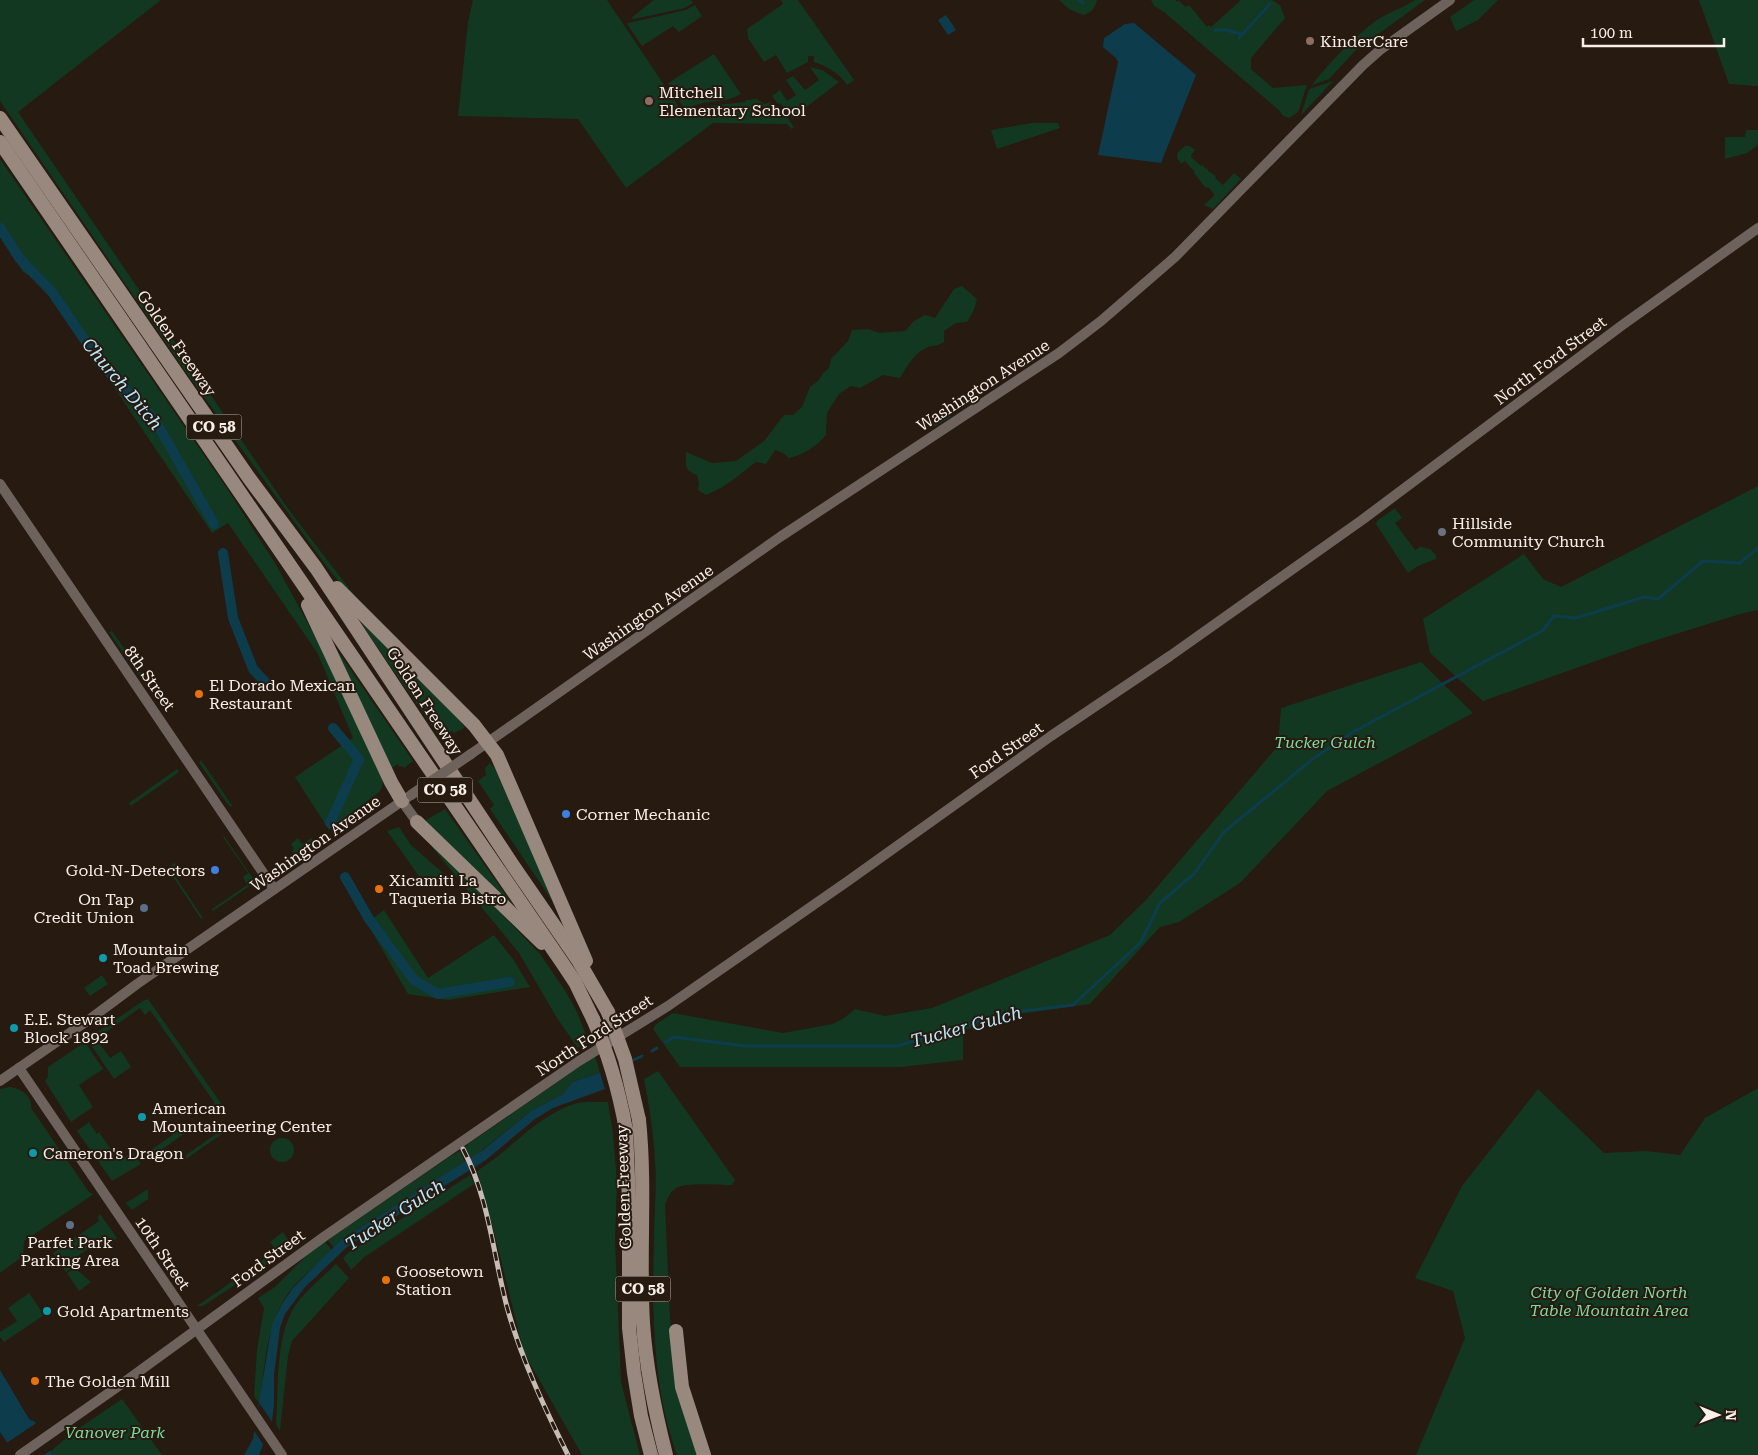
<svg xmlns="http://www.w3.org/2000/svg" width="1758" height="1455" font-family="'Roboto Serif',serif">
<rect width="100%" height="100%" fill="#261a11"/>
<g fill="#123821">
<polygon points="0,0 161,0 18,112 289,510 361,604 344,588 327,567 183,368 0,101"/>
<polygon points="473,0 607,0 687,119 707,106 745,102 746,100 757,99 764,104 771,102 776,109 778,108 783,115 785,114 794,127 791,129 787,124 713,123 626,188 578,119 458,116 468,22"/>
<polygon points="654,0 691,0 693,3 685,8 634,19 631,18"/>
<path d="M 781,0 L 798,0 L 854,80 L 847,85 C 840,74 827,66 814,62 L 814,56 L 808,56 L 808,62 L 787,73 L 776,55 L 764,62 L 748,38 L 747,29 L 783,4 Z"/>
<path d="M 1059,0 L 1097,0 C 1095,8 1092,13 1083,15 L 1069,9 Z"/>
<polygon points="1151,0 1175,0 1177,2 1178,0 1186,7 1189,5 1207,27 1209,25 1211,27 1241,0 1272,0 1280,5 1285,18 1251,58 1251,69 1273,88 1307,85 1298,112 1289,118 1282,115 1280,111 1164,12 1154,6"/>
<path d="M 1415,0 L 1425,0 L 1355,51 L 1329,79 L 1312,85 C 1327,65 1356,35 1377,20 C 1389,12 1403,8 1415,0 Z"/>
<polygon points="1474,0 1498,0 1478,20 1456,31 1450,17"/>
<polygon points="1699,0 1758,0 1758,86 1729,84"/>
<polygon points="695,5 702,16 679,32 673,26 642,46 627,24 628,23 686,10"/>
<path d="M 714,54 L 741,94 C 722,105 704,98 685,110 L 668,83 Z"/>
<polygon points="810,67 822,70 839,82 792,118 780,103 778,104 772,96 780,90 787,101 796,95 786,80 793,76 805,90 819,80"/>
<polygon points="1333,81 1303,113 1301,115 1309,89"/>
<polygon points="1032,123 1058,123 1060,128 997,149 991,130"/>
<polygon points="1746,130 1758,130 1758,145 1747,153 1725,159 1725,137 1745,137"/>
<polygon points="1185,146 1190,146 1195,150 1191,155 1192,158 1201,166 1202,165 1206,169 1207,168 1208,171 1216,176 1215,178 1223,185 1234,173 1241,179 1213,209 1204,205 1214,196 1214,194 1209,188 1205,187 1194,173 1195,172 1185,161 1181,164 1177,158 1178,152"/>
<path d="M 0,159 L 226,487 L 275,563 L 324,653 L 381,773 C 383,780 384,787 379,792 L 329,830 L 295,777 L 353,738 L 318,654 L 228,523 L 212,533 L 46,286 L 23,272 L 0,237 Z"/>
<path d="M 962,286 L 977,299 L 974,310 L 967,322 L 956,323 L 944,331 L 944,342 C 936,347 932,345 926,348 C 914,353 906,368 900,378 L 883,375 L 860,388 L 851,386 L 839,394 L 827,413 L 826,435 C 817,446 804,455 789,458 L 783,453 L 775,450 L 766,464 L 756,462 C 739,475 726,487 706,495 L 698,490 L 699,483 L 697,475 C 683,470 686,465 686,452 L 712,463 L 736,461 L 764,441 L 784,415 L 793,415 L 802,407 L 810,387 L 818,381 L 823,373 L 829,368 L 831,359 L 848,341 L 852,330 L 869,329 L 879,333 L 905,331 L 914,321 L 925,315 L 935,318 L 954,289 Z"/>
<polygon points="952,407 951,417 934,427 928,425 927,423"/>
<polygon points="1758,486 1758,610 1740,614 1644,644 1483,701 1430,653 1423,619 1524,554 1543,579 1561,587"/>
<polygon points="1395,508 1402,518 1395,523 1415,550 1420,547 1430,549 1436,555 1436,559 1418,566 1408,573 1376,524 1377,521"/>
<polygon points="363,624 460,721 464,727 463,729 454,733 452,731 441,739 362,625"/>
<polygon points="112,631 147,681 144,683 109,632"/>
<polygon points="335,647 413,761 404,768 402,766 399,767 398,764 390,769"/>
<polygon points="1421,662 1473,713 1327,791 1240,883 1179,922 1160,927 1090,1004 1006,1016 963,1031 963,1060 901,1067 680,1067 653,1029 656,1024 673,1013 783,1033 833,1024 844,1018 855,1009 885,1016 932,1008 1110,935 1146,900 1278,746 1281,708"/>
<polygon points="201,760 233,807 229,806 202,767 199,763"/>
<polygon points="490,763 495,769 555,905 490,809 494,805 478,781 486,775 485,768"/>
<polygon points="177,769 179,772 131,806 129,803"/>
<polygon points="445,809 520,915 462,860 426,820"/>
<polygon points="399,827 410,844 443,873 425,885 387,831"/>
<polygon points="224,836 254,880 251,885 213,911 212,909 247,885 243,877 248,873 223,837"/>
<polygon points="298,838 302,844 311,838 314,842 294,855 292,851 294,849 291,844"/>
<polygon points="429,838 540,954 566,992 576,1010 589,1042 582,1047 577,1047 557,1018 519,953 432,847"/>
<polygon points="174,863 178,865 171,870 203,918 201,919 168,869"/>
<polygon points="384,910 428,978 494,935 513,959 530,987 448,1000 408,994 367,923"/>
<polygon points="102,975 108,984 90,996 84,988"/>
<polygon points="148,999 220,1102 221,1108 214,1115 211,1111 214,1102 150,1010 145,1015 140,1008 102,1035 106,1040 100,1044 110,1058 121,1051 131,1067 114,1079 87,1039 143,1001"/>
<polygon points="85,1042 103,1069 79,1085 93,1107 71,1122 45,1081 48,1077 48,1067"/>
<polygon points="595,1056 600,1073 572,1082 563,1094 531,1111 471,1159 465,1148 468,1144"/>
<path d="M 658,1071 L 735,1180 L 732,1185 C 719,1185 685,1182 676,1188 C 670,1192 667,1199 665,1205 L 670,1318 L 676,1377 L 702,1455 L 677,1455 C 652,1386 652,1310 654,1238 C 654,1212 657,1187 655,1162 C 654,1134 649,1106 644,1079 Z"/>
<path d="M 10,1087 C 21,1088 33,1097 31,1108 L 89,1192 L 94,1194 L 24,1241 L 23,1256 L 0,1273 L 0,1089 Z"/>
<polygon points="1758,1088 1758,1455 1416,1455 1465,1338 1453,1291 1415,1278 1462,1186 1538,1089 1604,1153 1646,1151 1680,1155 1705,1118"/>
<path d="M 608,1102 L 613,1133 L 617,1183 L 615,1240 L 621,1382 L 640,1455 L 582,1455 L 524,1353 L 493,1228 L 477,1171 C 511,1150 537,1115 577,1103 C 586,1101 598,1102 608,1102 Z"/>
<polygon points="89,1122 97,1134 99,1132 119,1161 133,1152 141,1164 112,1181 77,1131"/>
<polygon points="230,1124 232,1127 186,1159 186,1155"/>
<polygon points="185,1126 188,1131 147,1160 144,1155"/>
<circle cx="282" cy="1150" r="12"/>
<polygon points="460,1151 465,1162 363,1226 341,1240 334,1248 328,1240 449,1157"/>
<polygon points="470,1175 474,1184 363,1258 351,1270 343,1258 348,1253"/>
<polygon points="148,1189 148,1199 132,1210 126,1203"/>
<polygon points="100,1214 117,1238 101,1249 97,1243 75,1258 78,1264 66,1272 53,1253 99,1221 98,1217"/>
<polygon points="283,1232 292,1246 263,1267 260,1262 276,1250 270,1242"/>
<path d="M 325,1242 L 332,1250 C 320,1263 305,1274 293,1287 C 266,1319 265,1364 260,1404 L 254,1396 L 257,1350 L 264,1308 L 258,1298 L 275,1287 L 306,1256 Z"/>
<path d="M 336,1264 L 349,1278 L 292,1341 L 288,1356 L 280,1431 L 276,1424 C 279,1385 274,1330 300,1299 C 311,1286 324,1276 336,1264 Z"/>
<polygon points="75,1268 91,1282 79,1291 67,1273"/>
<polygon points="250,1269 253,1273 203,1306 197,1306"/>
<polygon points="29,1293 44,1315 4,1342 0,1337 0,1332 17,1321 8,1308"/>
<polygon points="122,1399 162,1455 53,1455 51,1451 72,1433"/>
</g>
<g fill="#0d3d4c">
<polygon points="946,15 956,30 948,35 938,20"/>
<polygon points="1134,23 1196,75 1161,163 1098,155 1118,62 1116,58 1103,47 1104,38 1125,24"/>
<polygon points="600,1073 605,1089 553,1108 535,1119 486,1160 347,1247 305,1287 285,1314 280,1328 274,1375 274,1405 272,1421 259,1455 244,1455 253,1439 272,1324 282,1304 293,1288 341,1240 483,1150 531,1111 563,1094 572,1082"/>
<polygon points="0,1370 29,1419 35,1422 53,1455 16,1455 0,1432"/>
</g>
<g fill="#261a11">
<polygon points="260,1404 273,1423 264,1446 253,1429 255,1416"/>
<polygon points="38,1422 53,1449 44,1455 13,1455 5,1444"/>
</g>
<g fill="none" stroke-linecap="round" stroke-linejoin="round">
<g stroke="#0d3d4c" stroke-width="3">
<polyline points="1079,0 1083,3"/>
<polyline points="1215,30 1226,30 1241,34"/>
<polyline points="1239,38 1270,4"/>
<polyline points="666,1042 674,1037 745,1046 897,1046 1006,1013 1073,1005 1141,942 1160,903 1194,874 1224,832 1314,758 1353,732 1542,631 1554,616 1576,618 1644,597 1658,599 1703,561 1740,563 1758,548"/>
<polyline points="652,1051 657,1048"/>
<polyline points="629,1062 642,1056"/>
</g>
<g stroke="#0d3d4c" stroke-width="10">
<polyline points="0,228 20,259 52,292 101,364 155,420 214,524"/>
<polyline points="223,553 233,618 253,669 265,682"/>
<polyline points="330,823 359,759 333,728"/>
<polyline points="345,877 369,919 414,980 438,994 510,982"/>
</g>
<g stroke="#6e635c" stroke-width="10">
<polyline points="0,484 274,889"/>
<polyline points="471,754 780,537 1059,353 1101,321 1175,257 1363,65 1380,50 1450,0"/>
<polyline points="402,801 417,822"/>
<polyline points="19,1068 282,1455"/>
<polyline points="0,1081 90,1019 137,984 408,797"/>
<polyline points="20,1455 123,1383 325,1236 579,1061 668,1006 848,881 1051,736 1170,656 1362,520 1621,326 1758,228"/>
</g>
<g stroke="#99887e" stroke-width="14">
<polyline points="0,118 249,478 316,568 512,864 578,960 608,1012"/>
<polyline points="0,142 563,964 575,982 593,1019"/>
<polyline points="337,588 474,725 497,755 586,961"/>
<polyline points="308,605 391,782 402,801"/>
<polyline points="417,822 542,943"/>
<path d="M 639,1120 C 646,1188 639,1256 643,1323 C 646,1368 655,1412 666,1455"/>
<polyline points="626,1130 629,1201 629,1328 634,1373 641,1416 651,1455"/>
<polyline points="676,1331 682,1387 704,1455"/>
</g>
<g stroke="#c5bcb5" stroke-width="5">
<path id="rail" d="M 463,1149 C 489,1198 493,1254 507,1307 C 521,1358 544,1407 568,1455"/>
</g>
<use href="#rail" stroke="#261a11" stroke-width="3" stroke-dasharray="9" stroke-linecap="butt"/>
<polyline stroke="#6e635c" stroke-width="10" points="411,795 471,754"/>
<g stroke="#99887e" stroke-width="14">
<polyline points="608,1012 625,1059 639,1120"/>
<path d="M 593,1019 C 609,1055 619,1091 626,1130"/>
</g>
</g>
<g fill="#8d6e63" stroke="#261a11" stroke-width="2">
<circle cx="1310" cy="41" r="5"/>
<circle cx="649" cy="101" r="5"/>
</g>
<circle fill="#6b7280" stroke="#261a11" stroke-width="2" cx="1442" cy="532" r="5"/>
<g fill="#e8710a" stroke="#261a11" stroke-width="2">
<circle cx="199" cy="694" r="5"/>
<circle cx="379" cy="889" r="5"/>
<circle cx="386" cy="1280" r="5"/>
<circle cx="35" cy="1381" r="5"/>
</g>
<g fill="#3f7fe0" stroke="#261a11" stroke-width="2">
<circle cx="566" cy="814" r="5"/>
<circle cx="215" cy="870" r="5"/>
</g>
<g fill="#5c6f8a" stroke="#261a11" stroke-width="2">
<circle cx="144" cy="908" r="5"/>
<circle cx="70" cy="1225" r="5"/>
</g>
<g fill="#0f9aa8" stroke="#261a11" stroke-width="2">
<circle cx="103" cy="958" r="5"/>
<circle cx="14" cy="1028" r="5"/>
<circle cx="142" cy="1117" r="5"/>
<circle cx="33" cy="1153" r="5"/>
<circle cx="47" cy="1311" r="5"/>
</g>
<g text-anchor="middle" stroke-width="4" stroke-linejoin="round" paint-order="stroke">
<g fill="#261a11" stroke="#bab0a9" stroke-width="1">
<rect x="186.5" y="414.5" width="55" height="25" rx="4"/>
<rect x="417.5" y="777.5" width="55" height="25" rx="4"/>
<rect x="615.5" y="1276.5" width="55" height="25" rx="4"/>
</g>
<g font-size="15" font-weight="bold" fill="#f9f0ea">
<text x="214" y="432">CO 58</text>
<text x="445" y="795">CO 58</text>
<text x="643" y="1294">CO 58</text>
</g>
<g font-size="16" fill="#f9f0ea" stroke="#261a11" text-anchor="start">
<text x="1320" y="47">KinderCare</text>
<text x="659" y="98">Mitchell<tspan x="659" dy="18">Elementary School</tspan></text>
<text x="1452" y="529">Hillside<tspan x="1452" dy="18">Community Church</tspan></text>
<text x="209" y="691">El Dorado Mexican<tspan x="209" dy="18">Restaurant</tspan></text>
<text x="576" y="820">Corner Mechanic</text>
<text x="205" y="876" text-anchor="end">Gold-N-Detectors</text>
<text x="389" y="886">Xicamiti La<tspan x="389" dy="18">Taqueria Bistro</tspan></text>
<text x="134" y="905" text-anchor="end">On Tap<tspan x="134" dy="18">Credit Union</tspan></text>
<text x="113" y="955">Mountain<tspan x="113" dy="18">Toad Brewing</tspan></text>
<text x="24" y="1025">E.E. Stewart<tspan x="24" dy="18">Block 1892</tspan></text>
<text x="152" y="1114">American<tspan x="152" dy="18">Mountaineering Center</tspan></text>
<text x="43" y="1159">Cameron's Dragon</text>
<text x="70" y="1248" text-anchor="middle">Parfet Park<tspan x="70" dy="18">Parking Area</tspan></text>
<text x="396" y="1277">Goosetown<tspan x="396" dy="18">Station</tspan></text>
<text x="57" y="1317">Gold Apartments</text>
<text x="45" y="1387">The Golden Mill</text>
</g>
<g font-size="16" fill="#f9f0ea" stroke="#261a11">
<text transform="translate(177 343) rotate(55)" y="6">Golden Freeway</text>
<text transform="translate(1550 360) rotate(-37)" y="6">North Ford Street</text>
<text transform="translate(983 385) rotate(-33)" y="6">Washington Avenue</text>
<text transform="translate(648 612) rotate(-35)" y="6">Washington Avenue</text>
<text transform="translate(150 678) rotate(55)" y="6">8th Street</text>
<text transform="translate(425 701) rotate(57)" y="6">Golden Freeway</text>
<text transform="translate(1006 750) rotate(-35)" y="6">Ford Street</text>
<text transform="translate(315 843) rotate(-35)" y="6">Washington Avenue</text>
<text transform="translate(594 1035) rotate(-33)" y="6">North Ford Street</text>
<text transform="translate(623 1187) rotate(-92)" y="6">Golden Freeway</text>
<text transform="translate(163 1253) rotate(56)" y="6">10th Street</text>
<text transform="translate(268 1258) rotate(-36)" y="6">Ford Street</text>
</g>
<g font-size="16" font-style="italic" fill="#7eda9f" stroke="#261a11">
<text x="1325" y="748">Tucker Gulch</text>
<text x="1609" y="1298">City of Golden North<tspan x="1609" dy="18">Table Mountain Area</tspan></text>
<text x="115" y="1438">Vanover Park</text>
</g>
<g font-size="18" font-style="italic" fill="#bee8f8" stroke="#261a11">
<text transform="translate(122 384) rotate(50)" y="6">Church Ditch</text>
<text transform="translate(966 1027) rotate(-15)" y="6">Tucker Gulch</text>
<text transform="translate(395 1215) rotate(-33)" y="6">Tucker Gulch</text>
</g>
</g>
<g transform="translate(1718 1415) rotate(91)" stroke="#261a11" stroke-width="4" paint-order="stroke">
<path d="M0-4L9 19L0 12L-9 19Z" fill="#f9f0ea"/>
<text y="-8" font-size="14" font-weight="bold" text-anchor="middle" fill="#f9f0ea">N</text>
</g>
<path d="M1583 38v8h141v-8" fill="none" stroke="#f9f0ea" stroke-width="2.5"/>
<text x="1590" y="38" font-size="15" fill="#f9f0ea" stroke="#261a11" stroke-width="4" paint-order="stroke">100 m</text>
</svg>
